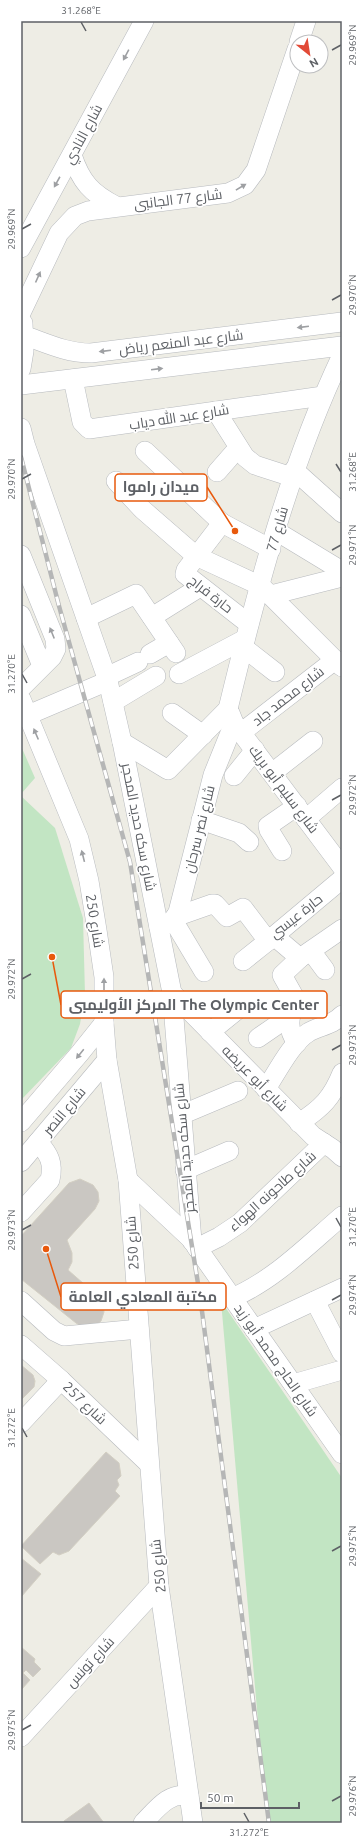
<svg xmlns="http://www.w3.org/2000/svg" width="363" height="1844" font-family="Ubuntu,Cairo,sans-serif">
<rect width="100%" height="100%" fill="#eeede5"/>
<g fill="#c2e5c3">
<polygon points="21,746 35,778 21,794"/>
<polygon points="21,796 55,828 83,918 85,995 80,1024 71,1048 21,1100"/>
<polygon points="221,1301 342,1478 342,1823 267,1823"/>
</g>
<g fill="#cac7c2" stroke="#d3cfc3">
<polygon points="80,1179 93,1185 98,1192 99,1201 95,1209 67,1240 72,1253 72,1262 68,1270 100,1298 103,1305 104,1312 101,1321 95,1326 81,1326 76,1323 21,1279 21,1236 69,1183"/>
<polygon points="21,1365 33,1375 35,1381 34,1387 21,1400"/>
<polygon points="106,1452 119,1463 121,1476 117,1480 119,1485 115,1491 120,1496 69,1551 59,1555 53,1552 40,1564 21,1546"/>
<polygon points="21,1558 41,1574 21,1597"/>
<polygon points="21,1647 35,1659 34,1662 41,1669 33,1677 26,1670 23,1673 30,1680 21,1690"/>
<polygon points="89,1803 104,1823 65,1823 64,1821"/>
</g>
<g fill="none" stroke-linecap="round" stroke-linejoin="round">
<g stroke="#b7babe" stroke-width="20">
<g id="minor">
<polyline points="299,42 306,21"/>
<path d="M 72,155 C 81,182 91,193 116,206"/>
<polyline points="21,248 144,21"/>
<polyline points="21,313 59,233 75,216 88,211 228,193 245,185 256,170 297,49"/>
<path d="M 23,335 C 46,343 66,353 91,353 L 342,322"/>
<polyline points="21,369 24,351 23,323"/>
<polyline points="73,379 82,422 89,429 323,396"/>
<polyline points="21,385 342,346"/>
<polyline points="216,411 245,457 255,465 292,477"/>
<polyline points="21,428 25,444 108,681 122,742 172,993 192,1241"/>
<polyline points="145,451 222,523 271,549"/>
<polyline points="294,470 342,513"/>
<polyline points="217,472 238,448"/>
<polyline points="116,481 142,509 196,556 261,586 342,667"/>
<polyline points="222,523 186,570 185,574 249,624"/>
<polyline points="276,531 342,571"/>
<polyline points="21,555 55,639 56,649 52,657 21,688"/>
<polyline points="271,595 342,577"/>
<polyline points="21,615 42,666"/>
<polyline points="152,617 200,587"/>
<polyline points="86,618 136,594 176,653"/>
<polyline points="243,647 275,672"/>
<polyline points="150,654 169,643"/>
<polyline points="179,674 245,639"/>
<polyline points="106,677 138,662"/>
<polyline points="21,699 79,839 89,881 97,930 104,977 104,1023 107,1060 128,1180 159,1586 193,1823"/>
<polyline points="113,702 156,676"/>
<path d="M 228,709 C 257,589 289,467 342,355"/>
<polyline points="172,713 203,735"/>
<polyline points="230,713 234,723 342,867"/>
<polyline points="28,715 108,681"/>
<polyline points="242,732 335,660"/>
<polyline points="122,742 168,770 228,709"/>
<polyline points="272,773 313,741"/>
<polyline points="234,776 255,750"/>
<polyline points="306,819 342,788"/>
<polyline points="201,820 239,833 249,842"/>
<polyline points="282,851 269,830 268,826 297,806"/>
<polyline points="175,917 212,904 215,904 227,917 243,908 268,941 342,879"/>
<polyline points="173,920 204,972"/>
<path d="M 159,927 C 168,925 174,921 178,912 L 213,775 L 234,723"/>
<polyline points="274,936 300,958"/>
<polyline points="311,951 325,970"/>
<polyline points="243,961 268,941"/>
<polyline points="172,993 313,1136 333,1149 342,1157"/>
<polyline points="210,1032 242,1006"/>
<polyline points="258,1038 290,1016"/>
<path d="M 297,1043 C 291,1035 288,1026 291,1015 C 292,1010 296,1006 296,1000 L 282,975 L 300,958 L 342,929"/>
<path d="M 266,1089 C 277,1072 292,1042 309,1032 C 320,1026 333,1025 342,1015"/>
<polyline points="181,1115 238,1091"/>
<polyline points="21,1122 80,1053 104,1023"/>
<path d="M 299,1123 C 322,1108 332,1098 342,1073"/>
<polyline points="21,1162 107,1060"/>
<polyline points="185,1170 229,1151"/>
<polyline points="128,1180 191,1239 342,1454"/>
<path d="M 21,1212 L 50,1180 C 54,1163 49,1154 38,1142"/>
<polyline points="197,1248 219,1237 240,1223 324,1143"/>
<path d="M 232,1298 C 274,1280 307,1246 342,1216"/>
<polyline points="21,1301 54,1331 64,1336 139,1329"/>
<polyline points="315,1301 342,1353"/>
<polyline points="254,1329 342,1288"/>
<polyline points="21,1345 61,1380 149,1464"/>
<polyline points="293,1384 342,1370"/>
<polyline points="21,1423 61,1380"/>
<polyline points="21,1737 159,1586"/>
<path d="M 143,1823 C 156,1810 169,1791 189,1796"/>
</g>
</g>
<use href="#minor" stroke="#fff" stroke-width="19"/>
<g stroke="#b5b6b6" stroke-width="4.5">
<polyline id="rail" points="21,457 59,606 130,862 200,1296 269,1823"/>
</g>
<use href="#rail" stroke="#fff" stroke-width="3" stroke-dasharray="9" stroke-linecap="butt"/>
</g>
<defs><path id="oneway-solid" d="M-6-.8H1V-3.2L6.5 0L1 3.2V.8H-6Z"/></defs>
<g fill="#9ea0a3">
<use href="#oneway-solid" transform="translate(126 55) rotate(118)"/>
<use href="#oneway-solid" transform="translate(57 182) rotate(119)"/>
<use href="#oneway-solid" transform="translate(241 187) rotate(-31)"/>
<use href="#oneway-solid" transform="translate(38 277) rotate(-66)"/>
<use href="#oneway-solid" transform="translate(303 327) rotate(173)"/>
<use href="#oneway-solid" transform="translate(105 351) rotate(173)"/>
<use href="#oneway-solid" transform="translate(157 369) rotate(-7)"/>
<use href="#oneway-solid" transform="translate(52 633) rotate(-112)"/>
<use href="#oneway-solid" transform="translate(36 734) rotate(-113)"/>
<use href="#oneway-solid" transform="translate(83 856) rotate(-104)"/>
<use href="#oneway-solid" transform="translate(104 984) rotate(-90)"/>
<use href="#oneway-solid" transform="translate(80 1054) rotate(129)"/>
</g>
<path fill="none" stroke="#5d6065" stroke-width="1.5" d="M 81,22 L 86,31M 332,50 L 341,45M 22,229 L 31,224M 332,300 L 341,295M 336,464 L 341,472M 22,479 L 31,474M 332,550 L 341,545M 22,674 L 27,683M 332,800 L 341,795M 22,979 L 31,974M 332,1050 L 341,1045M 336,1218 L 341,1227M 22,1230 L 31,1225M 332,1300 L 341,1295M 22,1428 L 27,1437M 332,1551 L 341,1546M 22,1730 L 31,1725M 332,1801 L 341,1796M 244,1813 L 249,1822"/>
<g text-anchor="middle" stroke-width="3.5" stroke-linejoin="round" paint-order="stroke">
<g font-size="14" fill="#5d6065" stroke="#fff">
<text transform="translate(83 134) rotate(-62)" y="5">شارع النادي</text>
<text transform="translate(178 199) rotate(-7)" y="5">شارع 77 الجانبى</text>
<text transform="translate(181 342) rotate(-7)" y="5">شارع عبد المنعم رياض</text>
<text transform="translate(179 417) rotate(-9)" y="5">شارع عبد الله دياب</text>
<text transform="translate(277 529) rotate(-74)" y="5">شارع 77</text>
<text transform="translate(211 594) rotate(38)" y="5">حارة فراج</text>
<text transform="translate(288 696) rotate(-38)" y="5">شارع محمد جاد</text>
<text transform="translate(284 789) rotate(53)" y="5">شارع سليم أبو بريك</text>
<text transform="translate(139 827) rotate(79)" y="5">شارع سكه حديد المحجر</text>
<text transform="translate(199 829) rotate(-76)" y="5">شارع نصر سرحان</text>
<text transform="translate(296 916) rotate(-38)" y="5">حارة عيسي</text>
<text transform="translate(95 921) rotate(81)" y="5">شارع 250</text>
<text transform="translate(255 1078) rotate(45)" y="5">شارع أبو عريضه</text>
<text transform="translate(64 1111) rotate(-50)" y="5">شارع النصر</text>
<text transform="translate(184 1148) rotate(-95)" y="5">شارع سكه حديد المحجر</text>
<text transform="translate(272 1191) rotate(-42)" y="5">شارع طاحونه الهواء</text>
<text transform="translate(132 1243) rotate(-94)" y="5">شارع 250</text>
<text transform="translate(276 1360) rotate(55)" y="5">شارع الحاج محمد أبو زيد</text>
<text transform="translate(85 1403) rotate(44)" y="5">شارع 257</text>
<text transform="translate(158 1566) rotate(-96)" y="5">شارع 250</text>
<text transform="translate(90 1662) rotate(-47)" y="5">شارع تونس</text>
</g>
</g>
<path fill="none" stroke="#e8590c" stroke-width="1.5" d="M235 531L207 487M52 957L61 1005M46 1249L61 1297"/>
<g fill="#e8590c" stroke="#fff" stroke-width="1.5">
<circle cx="235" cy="531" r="4"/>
<circle cx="52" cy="957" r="4"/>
<circle cx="46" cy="1249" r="4"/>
</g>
<g fill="#fff" stroke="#e8590c" stroke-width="1.5">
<rect x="115" y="474" width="92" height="27" rx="4"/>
<rect x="61" y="991" width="266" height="27" rx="4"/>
<rect x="61" y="1283" width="165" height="27" rx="4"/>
</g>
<g font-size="15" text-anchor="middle" font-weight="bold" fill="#5d6065">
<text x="161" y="492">ميدان راموا</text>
<text x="194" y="1010">المركز الأوليمبى The Olympic Center</text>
<text x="143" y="1302">مكتبة المعادي العامة</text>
</g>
<rect width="363" height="1844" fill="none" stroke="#ffffff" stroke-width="44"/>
<g transform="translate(309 54) rotate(150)"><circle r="19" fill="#ffffff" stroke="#bebfc1"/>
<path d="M0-3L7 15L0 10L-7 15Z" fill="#e24a37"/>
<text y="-6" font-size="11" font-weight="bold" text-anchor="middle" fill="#5d6065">N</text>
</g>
<path d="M201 1802v6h98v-6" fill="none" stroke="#5d6065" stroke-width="2"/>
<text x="207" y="1802" font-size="12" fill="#5d6065" stroke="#ffffff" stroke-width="3" paint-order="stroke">50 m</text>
<rect x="22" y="22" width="319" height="1800" fill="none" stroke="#5d6065" stroke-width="1.5"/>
<g font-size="10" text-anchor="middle" fill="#5d6065">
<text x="81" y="14">31.268°E</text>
<text transform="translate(352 45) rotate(-90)" y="4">29.969°N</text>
<text transform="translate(11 229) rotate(-90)" y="4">29.969°N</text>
<text transform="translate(352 295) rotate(-90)" y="4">29.970°N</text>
<text transform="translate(352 472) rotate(-90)" y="4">31.268°E</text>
<text transform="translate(11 479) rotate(-90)" y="4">29.970°N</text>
<text transform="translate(352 545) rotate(-90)" y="4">29.971°N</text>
<text transform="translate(11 674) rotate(-90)" y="4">31.270°E</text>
<text transform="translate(352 795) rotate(-90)" y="4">29.972°N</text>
<text transform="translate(11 979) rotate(-90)" y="4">29.972°N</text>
<text transform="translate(352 1045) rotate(-90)" y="4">29.973°N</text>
<text transform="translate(352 1227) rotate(-90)" y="4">31.270°E</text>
<text transform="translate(11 1230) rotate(-90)" y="4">29.973°N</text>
<text transform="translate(352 1295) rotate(-90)" y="4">29.974°N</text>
<text transform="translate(11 1428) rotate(-90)" y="4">31.272°E</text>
<text transform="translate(352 1546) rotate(-90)" y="4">29.975°N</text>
<text transform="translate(11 1730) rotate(-90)" y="4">29.975°N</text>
<text transform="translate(352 1796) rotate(-90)" y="4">29.976°N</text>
<text x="249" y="1836">31.272°E</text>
</g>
</svg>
